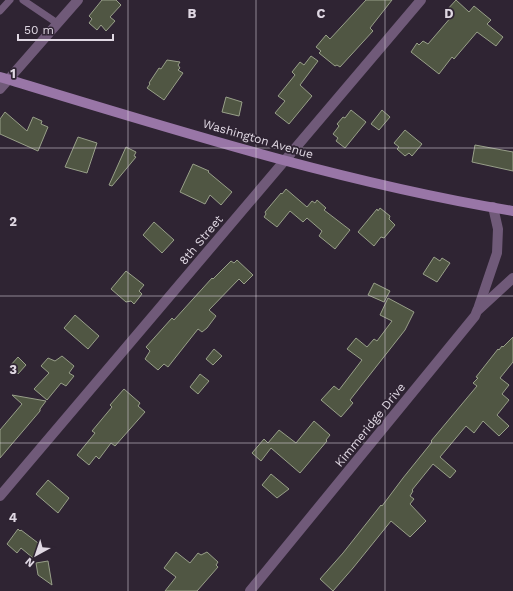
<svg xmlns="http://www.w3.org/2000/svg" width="513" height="591" font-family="'Work Sans',sans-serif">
<rect width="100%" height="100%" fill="#2f2433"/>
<g fill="#505643" stroke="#989f89">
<polygon points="102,0 116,0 121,5 110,17 115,21 106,31 101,25 97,30 89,23 92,19 89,16"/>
<polygon points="366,0 392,0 370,28 373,31 340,67 337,65 335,66 319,53 321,51 316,47 326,35 330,39"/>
<polygon points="456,0 469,12 474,6 491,20 487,24 503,37 496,46 477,32 454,59 452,57 439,74 411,52 417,43 419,45 423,41 428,44 452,16 446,11"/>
<polygon points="311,56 318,61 300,85 312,96 289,124 275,113 285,101 278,96 295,75 292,72 300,62 304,65"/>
<polygon points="167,60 180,62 178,65 180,68 178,70 183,73 164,100 147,88 150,84 149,83 159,68 161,69"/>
<polygon points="226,97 242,102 239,116 222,112"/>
<polygon points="351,110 366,122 345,148 336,141 338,138 333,134 339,126 337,124 343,117 345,118"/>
<polygon points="382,110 390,117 379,130 371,124"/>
<polygon points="5,112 27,131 33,117 42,121 41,124 48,127 38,151 0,134 0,119"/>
<polygon points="405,130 422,144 412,156 409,153 405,156 397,149 399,147 394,143"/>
<polygon points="78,137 97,143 87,173 65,167"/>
<polygon points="475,145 513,152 513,171 472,162"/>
<polygon points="126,147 136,152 134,156 136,157 112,186 109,185"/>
<polygon points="193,164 209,171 208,172 232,192 221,205 210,195 205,204 180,192"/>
<polygon points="286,189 307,207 312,201 315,203 317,200 326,208 324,210 350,230 335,249 319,236 322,231 307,218 303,222 290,211 277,227 264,217 266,214 265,212 281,193 282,194"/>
<polygon points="380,208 390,216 389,219 395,225 384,238 381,237 374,246 358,232 377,209 378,211"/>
<polygon points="154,222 174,240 162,253 143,235"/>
<polygon points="434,257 440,261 442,258 450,263 437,282 423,274"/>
<polygon points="237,260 253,275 244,284 239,279 209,310 216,316 207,328 202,332 198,329 168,367 164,364 158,370 145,359 150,351 146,347 172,318 174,320 212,278 213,279 231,261 234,263"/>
<polygon points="126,271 144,285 139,291 142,294 134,304 131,301 126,302 111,289"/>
<polygon points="374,283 390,291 384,302 368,295"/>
<polygon points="388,298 414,312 405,330 350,400 353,403 341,417 321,400 334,386 339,390 362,360 347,349 356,338 367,347 374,339 377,341 392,321 380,315"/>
<polygon points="75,315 99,336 88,349 64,328"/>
<polygon points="513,337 513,362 500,378 509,385 502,394 509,400 497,415 509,426 499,436 483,421 474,433 466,426 440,457 456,471 450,478 433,464 412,490 413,491 410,496 414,499 410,504 426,521 410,537 391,521 353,568 333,591 320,579 343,553 381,505 382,506 403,478 432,442 431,441 477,386 473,383 478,378 476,377 498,349 499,350 502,346 503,347"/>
<polygon points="214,349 222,356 213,365 206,359"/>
<polygon points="62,356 74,366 69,373 74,376 66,386 61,383 47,400 34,389 49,373 41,366 48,358 55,361"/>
<polygon points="18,357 26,365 18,374 10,366"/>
<polygon points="200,374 209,381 198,394 190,387"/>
<polygon points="124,389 140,403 138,406 145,412 115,446 111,443 99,459 96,456 89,465 77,455 95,433 92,431 112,407 110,405"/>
<polygon points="12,395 46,401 40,409 40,411 0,458 0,430 22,404"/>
<polygon points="314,421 330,435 326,440 327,441 300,473 271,448 261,461 252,453 264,439 268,443 279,430 296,443"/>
<polygon points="271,474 289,489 277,498 262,485"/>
<polygon points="48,480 69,498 58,513 36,494"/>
<polygon points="18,529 20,531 21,530 42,546 33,558 21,548 17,553 7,544"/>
<polygon points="176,552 190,563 198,553 201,555 207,552 218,562 216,565 218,567 197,591 165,591 176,577 164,568"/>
<polygon points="48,561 52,585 38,575 36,563"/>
</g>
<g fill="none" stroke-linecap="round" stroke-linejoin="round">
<g stroke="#705a79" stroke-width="7">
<polyline points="23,0 57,23"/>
<polyline points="0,11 10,0"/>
</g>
<g stroke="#705a79" stroke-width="10">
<polyline points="0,89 78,0"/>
<polyline points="478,309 497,253 498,229 493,207"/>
<polyline points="0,496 421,0"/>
<polyline points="250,591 475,316 477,311 513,278"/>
</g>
<path stroke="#9976a7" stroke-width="10" d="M 0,77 C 169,128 338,182 513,211"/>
</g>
<path fill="none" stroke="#e0d8e3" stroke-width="1" stroke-opacity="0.55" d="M 128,0 L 128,591M 256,0 L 256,591M 385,0 L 385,591M 0,148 L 513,148M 0,296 L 513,296M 0,443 L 513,443"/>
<g text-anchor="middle" stroke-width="3.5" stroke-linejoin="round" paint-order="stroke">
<g font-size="12" fill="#e0d8e3" stroke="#2f2433">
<text transform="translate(258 139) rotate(16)" y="4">Washington Avenue</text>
<text transform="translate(201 240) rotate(-50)" y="4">8th Street</text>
<text transform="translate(370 425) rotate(-51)" y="4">Kimmeridge Drive</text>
</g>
</g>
<g font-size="13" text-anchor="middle" font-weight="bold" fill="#e0d8e3" stroke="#2f2433" stroke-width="3.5" stroke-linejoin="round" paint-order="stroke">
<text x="192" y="18">B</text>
<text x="321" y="18">C</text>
<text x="449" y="18">D</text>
<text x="13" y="78">1</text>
<text x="13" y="226">2</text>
<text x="13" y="374">3</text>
<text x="13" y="522">4</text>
</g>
<g transform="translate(36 555) rotate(220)" stroke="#2f2433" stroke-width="3" paint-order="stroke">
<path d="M0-3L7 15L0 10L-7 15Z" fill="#e0d8e3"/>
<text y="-6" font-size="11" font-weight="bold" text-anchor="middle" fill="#e0d8e3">N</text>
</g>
<path d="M18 34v6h95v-6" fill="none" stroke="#e0d8e3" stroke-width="2"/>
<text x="24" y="34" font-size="12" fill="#e0d8e3" stroke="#2f2433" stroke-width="3" paint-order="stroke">50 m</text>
</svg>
